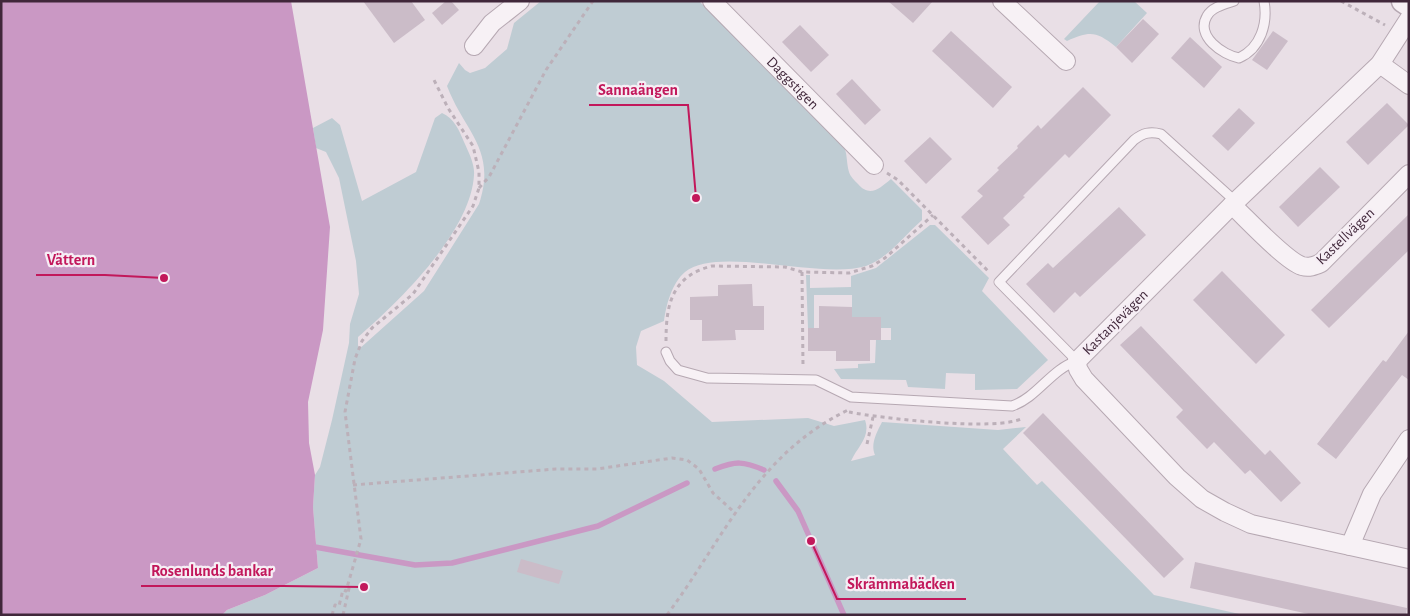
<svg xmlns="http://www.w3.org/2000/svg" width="1410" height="616" font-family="'Alegreya Sans',sans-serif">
<rect width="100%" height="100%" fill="#e9dfe6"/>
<g fill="#bfccd3">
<path d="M 541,1 L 699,1 L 843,145 C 848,154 846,162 849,172 C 850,176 855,181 858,184 C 870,198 880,188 891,179 L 922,210 L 922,220 C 905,235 887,259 866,266 C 820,280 718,245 685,272 C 672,283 666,305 664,321 L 641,331 L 636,347 L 637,365 L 664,381 L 712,422 L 808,418 L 834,426 L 865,420 C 871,437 857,447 851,461 L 875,455 C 870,444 877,432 882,422 L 998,430 L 1026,427 L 1003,449 L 1037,485 L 1042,481 L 1154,595 L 1244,615 L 222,615 L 227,610 L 265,595 L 318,568 L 313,507 L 315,475 L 320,467 L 332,420 L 349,343 L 350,324 L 359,294 L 356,261 L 339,178 L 326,152 L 316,148 L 313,128 L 332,118 L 340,125 L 362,201 L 416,172 L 435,118 L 442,113 C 454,118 459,130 464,142 C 468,151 475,164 474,175 C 471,231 400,301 358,337 L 358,350 L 424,291 L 479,204 C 497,149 465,133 447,86 L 459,63 L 465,70 L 470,73 L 485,68 L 507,49 L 514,23 Z"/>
<path d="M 1100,1 L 1134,1 L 1147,13 L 1116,47 C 1096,31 1090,31 1067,41 L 1064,39 Z"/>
<polygon points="930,225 935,225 989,278 982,291 1048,360 1017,389 975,390 975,374 946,373 945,389 908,387 906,380 841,379 834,369 858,368 858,364 875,363 876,340 891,340 891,328 881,328 881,317 852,317 852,295 814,295 814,328 808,328 806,275 810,275 810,288 851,287 851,276 876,268"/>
</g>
<polygon fill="#ca98c4" points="1,1 291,1 330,227 323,330 308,402 309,443 315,475 313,507 318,568 265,595 227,610 222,615 1,615"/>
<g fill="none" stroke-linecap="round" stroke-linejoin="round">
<g stroke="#ca98c4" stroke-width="5.5">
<path d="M 715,469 C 736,461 743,461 764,470"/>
<polyline points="776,481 798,511 844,615"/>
<polyline points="315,547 415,565 452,563 598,526 687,483"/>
</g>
</g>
<g fill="#cbbcc8">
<polygon points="363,1 411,1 425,20 394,43"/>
<polygon points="446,1 451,1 459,10 442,25 432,13"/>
<polygon points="888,1 933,1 913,23"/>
<polygon points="1143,19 1159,34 1132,63 1116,47"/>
<polygon points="800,25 829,55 811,72 782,42"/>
<polygon points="951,31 1012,87 993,108 932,51"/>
<polygon points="1273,31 1288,41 1267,70 1252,60"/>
<polygon points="1190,37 1222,67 1204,88 1171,58"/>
<polygon points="852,79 881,110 865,125 836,94"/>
<polygon points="1083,87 1111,115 1069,158 1065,154 1023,196 1025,197 1003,218 1010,225 988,245 961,217 983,196 977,191 999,170 997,168 1018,148 1017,146 1038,125 1041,129"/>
<polygon points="1387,103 1409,125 1368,165 1346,142"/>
<polygon points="1239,108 1255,123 1228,151 1212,136"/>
<polygon points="930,137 952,159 926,184 904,161"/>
<polygon points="1320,167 1340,187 1298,227 1279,207"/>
<polygon points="1119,207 1146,235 1080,297 1075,292 1054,313 1026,284 1048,263 1053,268"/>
<polygon points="1409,214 1409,250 1329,328 1311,310"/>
<polygon points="1222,271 1285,335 1256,364 1193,300"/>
<polygon points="752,284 753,306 764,306 764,330 735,330 736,340 702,341 702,320 690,320 690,297 718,296 718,285"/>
<polygon points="819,306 852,307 852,317 881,317 881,340 870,340 870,361 836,361 836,351 808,351 808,328 819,328"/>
<polygon points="1141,326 1265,455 1270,450 1301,483 1281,502 1250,470 1245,474 1214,442 1207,449 1176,417 1183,410 1120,345"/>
<polygon points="1409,331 1409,380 1402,375 1336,459 1317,444 1383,360 1386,362"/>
<polygon points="1043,413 1184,559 1164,578 1023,433"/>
<polygon points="521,559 563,571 559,584 517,572"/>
<polygon points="1195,562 1407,608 1406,615 1313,615 1190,588"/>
</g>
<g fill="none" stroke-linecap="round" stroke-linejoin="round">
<g stroke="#b6a8b2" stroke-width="11">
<g id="service">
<path d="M 1234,1 C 1225,4 1212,7 1207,16 C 1195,36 1223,55 1239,58 C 1261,48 1268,23 1264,1"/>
<path d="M 666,352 L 670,361 L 678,370 L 707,378 L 816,380 L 851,397 L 1012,406 C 1038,397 1051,369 1077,361 L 999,282 L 1134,140 C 1143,133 1150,131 1161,134 L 1235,201"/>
</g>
</g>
<g stroke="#b6a8b2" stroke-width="20">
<g id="minor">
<path id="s1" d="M 712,1 L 874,165"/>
<polyline points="1002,1 1066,61"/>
<polyline points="1409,19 1380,64 1232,205 1077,361 1078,369 1084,379 1177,477 1202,499 1225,512 1251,524 1409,559"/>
<polyline points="474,46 492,23 520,1"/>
<polyline points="1380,64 1409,85"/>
<path d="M 1232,205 C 1246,218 1286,261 1302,266 C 1309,268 1314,266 1321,263 L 1409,174"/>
<polyline points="1350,546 1372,494 1409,439"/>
</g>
</g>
<g stroke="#b6a8b2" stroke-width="25">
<polyline id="tertiary" points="1403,1 1409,5"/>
</g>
<g stroke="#bcb0b9" stroke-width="3" stroke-dasharray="4 4" stroke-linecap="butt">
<polyline points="1341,1 1385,25"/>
<polyline points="887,173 898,180 990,273"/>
<polyline points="479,188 489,177 546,70 593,1"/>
<polyline points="802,272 803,366"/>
<path d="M 666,341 C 666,304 672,276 712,266 L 785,267 L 802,272 L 849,273 L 872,266 L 885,258 L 933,215"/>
<path d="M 849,412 C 879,418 999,432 1023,418"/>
<polyline points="867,444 873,417"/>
<polyline points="353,485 556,469 597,469 672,458 687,460 699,469 713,493 734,512"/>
<polyline points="332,615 335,605 339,606 343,590 346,591 361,539 345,412 355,359 362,341 372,328 413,294 473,206 479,188 479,172 473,146 448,108 434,80"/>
<polyline points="343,615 350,584"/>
<path d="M 667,615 C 724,538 756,455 848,410"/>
</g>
<use href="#service" stroke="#f7f1f5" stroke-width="9"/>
<use href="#minor" stroke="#f7f1f5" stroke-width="18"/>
<use href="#tertiary" stroke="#f7f1f5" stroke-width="22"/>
</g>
<g text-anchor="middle" stroke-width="4.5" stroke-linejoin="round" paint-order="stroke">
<g font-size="15" fill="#40273a" stroke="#f6eef5">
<text dy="5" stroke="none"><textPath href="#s1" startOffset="115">Daggstigen</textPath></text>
<text transform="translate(1345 236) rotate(-44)" y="5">Kastellvägen</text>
<text transform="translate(1115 322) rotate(-45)" y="5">Kastanjevägen</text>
</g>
</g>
<path fill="none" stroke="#c2185b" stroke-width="2" d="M696 198L688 105H589M164 278L105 275H36M364 587L283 586H141M811 541L837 599H966"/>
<g fill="#c2185b" stroke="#f6eef5" stroke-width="2">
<circle cx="696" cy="198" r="5"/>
<circle cx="164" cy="278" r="5"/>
<circle cx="364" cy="587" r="5"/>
<circle cx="811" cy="541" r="5"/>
</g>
<g font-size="16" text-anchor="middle" font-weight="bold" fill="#c2185b" stroke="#f6eef5" stroke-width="4.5" stroke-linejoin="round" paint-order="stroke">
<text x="638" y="95">Sannaängen</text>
<text x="71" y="265">Vättern</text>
<text x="212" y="576">Rosenlunds bankar</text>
<text x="901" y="589">Skrämmabäcken</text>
</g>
<rect width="1410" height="616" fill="none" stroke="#40273a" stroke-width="5"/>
</svg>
